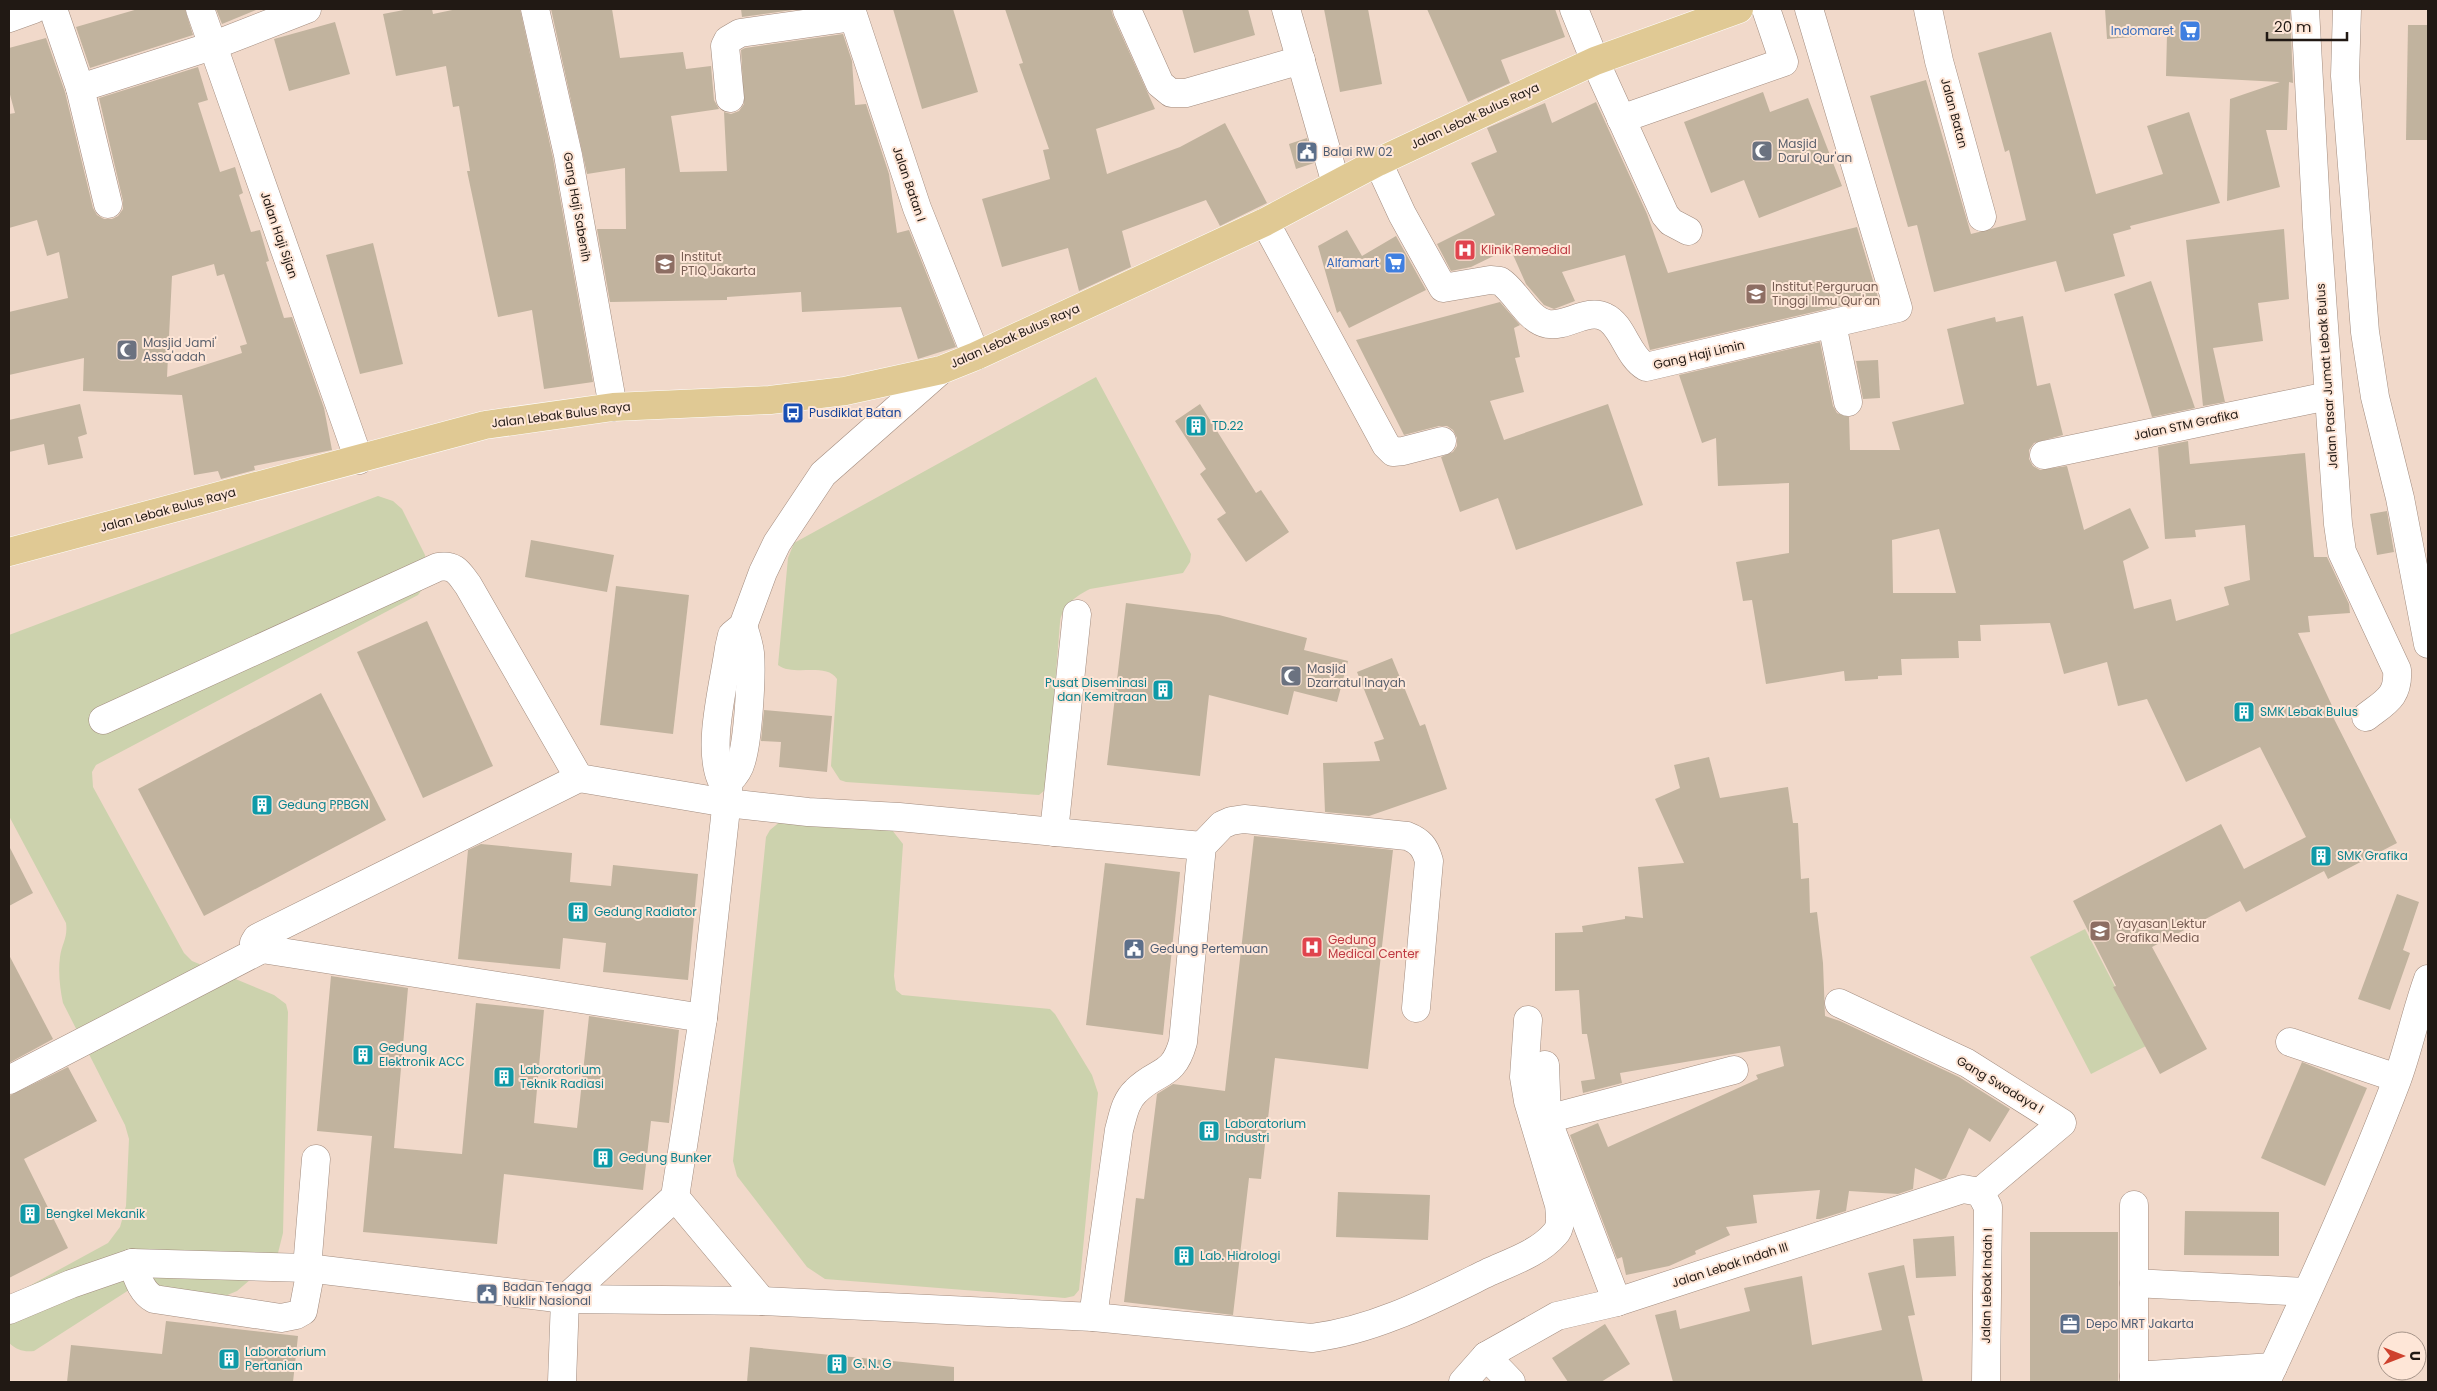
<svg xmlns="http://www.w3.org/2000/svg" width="2437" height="1391" font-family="Poppins,sans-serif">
<rect width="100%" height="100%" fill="#f1d9ca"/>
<g fill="#ccd2ad">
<path d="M 1096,377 L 1191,554 L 1190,562 L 1183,573 L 1090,589 C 1076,596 1062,606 1060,622 L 1048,776 L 1045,790 L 1039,795 L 846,782 L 840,780 L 831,766 L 837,679 C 826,662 793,677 778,665 L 788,558 L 794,543 Z"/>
<path d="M 378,496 L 393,501 L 402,509 L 425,555 L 427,583 L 418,595 L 96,765 L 92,772 L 93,787 L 184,953 L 192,961 L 274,995 L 286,1004 L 288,1012 L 283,1233 L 277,1257 L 237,1291 L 225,1296 L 204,1298 L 156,1285 L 129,1290 L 34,1351 C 23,1352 17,1350 9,1343 L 9,1297 L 108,1243 L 120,1227 L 126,1206 L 129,1139 L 125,1125 L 63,1003 C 60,989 58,972 60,957 C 62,943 68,938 66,923 L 9,816 L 9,635 Z"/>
<polygon points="782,820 892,830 903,844 894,976 896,990 902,995 1050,1009 1055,1014 1092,1075 1098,1093 1079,1290 1074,1296 1065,1298 825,1279 807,1267 737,1176 733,1161 766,837 770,830"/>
<polygon points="2085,929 2146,1046 2091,1074 2030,957"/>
</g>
<g fill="#c1b39e" fill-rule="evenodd">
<polygon points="138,9 185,9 193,35 90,68 76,27"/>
<polygon points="216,9 256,9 256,10 222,24"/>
<polygon points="409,9 432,9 433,14 457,9 520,9 553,158 593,382 544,389 532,310 498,317 467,171 470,171 459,106 453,107 446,66 396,76 383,14"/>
<polygon points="551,9 612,9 620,58 683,52 686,69 711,66 714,100 719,109 671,116 680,172 727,171 724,112 731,114 739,111 744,104 741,50 745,48 843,34 852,61 855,105 866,104 889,174 897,233 909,230 956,347 918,359 901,307 802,312 801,292 727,297 727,300 610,302 597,229 626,229 625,168 587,174"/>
<polygon points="741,9 800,9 742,17"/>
<polygon points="893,9 953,9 978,92 922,109"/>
<polygon points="1005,9 1111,9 1113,16 1155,109 1096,129 1107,174 1180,147 1225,123 1267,203 1220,226 1206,200 1122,231 1131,267 1079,291 1068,248 1002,267 982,199 1050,179 1043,150 1049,149 1019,64 1023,63"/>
<polygon points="1182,9 1248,9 1255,35 1194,53"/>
<polygon points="1324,9 1368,9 1382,84 1340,92"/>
<polygon points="1427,9 1555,9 1565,37 1501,60 1510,83 1468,102"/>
<polygon points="2105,9 2290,9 2293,83 2289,82 2287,130 2266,130 2280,187 2227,201 2230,99 2280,82 2166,76 2167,34 2107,39"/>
<polygon points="335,22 350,74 289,91 274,39"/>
<polygon points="2408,25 2428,25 2428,140 2406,140"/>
<polygon points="2051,32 2096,194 2163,174 2147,126 2189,112 2220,203 2130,226 2131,229 2113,234 2125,276 2065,292 2056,261 1934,292 1917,225 1908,227 1870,96 1926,80 1971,234 2026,220 2009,150 2005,152 1978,53"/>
<path d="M 46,38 L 65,92 L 93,208 L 97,215 L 104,219 L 112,219 L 118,216 L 123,209 L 123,201 L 99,98 L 198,67 L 208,100 L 198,103 L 220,172 L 235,167 L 243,193 L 239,195 L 251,232 L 260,230 L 269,261 L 266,262 L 284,318 L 292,317 L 324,408 L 332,450 L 254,466 L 255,470 L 221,479 L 218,471 L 194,475 L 182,395 L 83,391 L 84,358 L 9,375 L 9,312 L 68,298 L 59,252 L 47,256 L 37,220 L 9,228 L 9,114 L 15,113 L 9,91 L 9,48 ZM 214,264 L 217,276 L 224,274 L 247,344 L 240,346 L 242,353 L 167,377 L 172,276 Z"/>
<polygon points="1763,92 1770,112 1808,98 1842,186 1759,218 1744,180 1711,193 1684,122"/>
<polygon points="1596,102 1647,214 1668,273 1857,227 1878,297 1650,350 1625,255 1562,272 1575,301 1554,309 1544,305 1526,284 1510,248 1471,267 1451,271 1437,244 1495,215 1471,163 1497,152 1487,128 1545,103 1552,123"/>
<polygon points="1307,138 1314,163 1296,169 1289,144"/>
<polygon points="2284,229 2289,299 2258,303 2263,341 2213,348 2225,402 2203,406 2186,240"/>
<polygon points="1347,230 1362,256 1396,236 1426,290 1349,328 1340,311 1337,313 1318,246"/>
<polygon points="373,243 403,364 360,374 326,255"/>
<polygon points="2151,281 2195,408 2152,417 2114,294"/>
<polygon points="1500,302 1520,325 1514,328 1520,357 1515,358 1524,392 1490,401 1504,440 1608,404 1643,505 1516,550 1498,498 1460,512 1441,457 1453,452 1457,446 1457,438 1453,430 1447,426 1439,426 1404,435 1356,340"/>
<path d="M 2023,316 L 2037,386 L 2050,383 L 2063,435 L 2034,443 L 2029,450 L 2029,459 L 2033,466 L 2040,470 L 2067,466 L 2084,530 L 2130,508 L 2149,548 L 2123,561 L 2134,609 L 2171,599 L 2176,621 L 2229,605 L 2224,587 L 2250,580 L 2245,525 L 2195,530 L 2196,537 L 2165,539 L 2158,447 L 2188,441 L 2190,464 L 2305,453 L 2314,557 L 2327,557 L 2349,604 L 2350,613 L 2308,616 L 2310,632 L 2298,633 L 2335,712 L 2331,713 L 2397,843 L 2328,879 L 2324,871 L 2246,912 L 2240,901 L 2152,947 L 2207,1049 L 2160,1074 L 2113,987 L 2116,986 L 2073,901 L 2221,824 L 2244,869 L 2306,837 L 2260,747 L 2186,782 L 2147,699 L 2118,706 L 2107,662 L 2064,674 L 2050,623 L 1980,625 L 1981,641 L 1958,641 L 1959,658 L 1901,659 L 1902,675 L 1878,676 L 1878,679 L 1845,681 L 1844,671 L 1766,684 L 1752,600 L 1743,601 L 1736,562 L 1789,553 L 1789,483 L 1718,486 L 1716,438 L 1702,443 L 1679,375 L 1820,342 L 1833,406 L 1837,413 L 1849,417 L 1850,450 L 1900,450 L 1892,422 L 1964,404 L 1947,329 L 1995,317 L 1996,322 ZM 1939,529 L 1956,593 L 1893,593 L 1892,540 Z"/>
<polygon points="1878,360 1880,398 1863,399 1856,361"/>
<polygon points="80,404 87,434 78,437 83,458 48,465 44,444 9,452 9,420"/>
<polygon points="1200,404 1256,493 1261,490 1289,532 1246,562 1217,519 1226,513 1200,474 1206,469 1175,421"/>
<polygon points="2387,511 2394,552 2377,555 2370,514"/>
<polygon points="531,540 614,555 607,592 525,577"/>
<polygon points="616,586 689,595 673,734 600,725"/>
<polygon points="1126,603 1219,615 1307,638 1304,650 1348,661 1337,702 1294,691 1288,715 1209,695 1200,776 1107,765"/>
<polygon points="427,621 493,766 423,798 357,652"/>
<polygon points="1392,658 1420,726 1425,724 1447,789 1369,816 1325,812 1323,763 1380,761 1374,742 1384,739 1357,672"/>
<polygon points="321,693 386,820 204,916 138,789"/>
<polygon points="764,710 832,716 827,772 779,767 781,742 761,741"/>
<polygon points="1709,757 1720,798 1788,787 1793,823 1798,823 1801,879 1809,878 1810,913 1817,912 1823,963 1825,1016 1840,1021 1959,1077 2010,1109 1990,1142 1969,1128 1946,1178 1941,1180 1915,1168 1913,1189 1898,1194 1849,1191 1846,1211 1820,1219 1816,1219 1820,1190 1753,1195 1757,1223 1726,1227 1730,1235 1695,1251 1696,1254 1669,1266 1626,1275 1622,1257 1617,1259 1570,1135 1598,1123 1608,1147 1758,1079 1756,1075 1784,1066 1780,1046 1620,1073 1622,1083 1583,1093 1581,1081 1595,1079 1587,1034 1582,1034 1579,990 1555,991 1555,933 1583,932 1582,926 1625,919 1625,916 1643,918 1638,867 1684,863 1655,799 1680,788 1674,765"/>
<polygon points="1254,836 1393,850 1368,1069 1275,1058 1261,1179 1249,1178 1233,1315 1124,1302 1136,1198 1144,1199 1157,1094 1173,1084 1225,1091"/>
<polygon points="481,844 572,853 570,882 611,886 613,865 698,874 688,980 603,972 606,943 563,938 560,969 458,959 468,850"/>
<polygon points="9,846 33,893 9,906"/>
<polygon points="1105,863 1180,872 1163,1035 1086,1025"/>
<polygon points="2397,894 2419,902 2403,950 2410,953 2390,1010 2358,999"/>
<polygon points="9,955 53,1039 9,1063"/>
<polygon points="331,976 408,988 394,1148 462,1154 476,1003 544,1010 534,1123 577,1128 589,1016 679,1030 669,1123 651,1121 643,1190 504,1174 497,1244 363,1232 372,1136 317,1131"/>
<polygon points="2302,1062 2367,1088 2325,1186 2261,1158"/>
<polygon points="68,1067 97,1121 24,1159 68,1248 9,1278 9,1096"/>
<polygon points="1338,1192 1430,1195 1428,1240 1336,1237"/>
<polygon points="2185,1211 2279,1212 2279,1256 2184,1255"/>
<rect x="2030" y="1232" width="88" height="150"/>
<polygon points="1954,1236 1956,1276 1916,1278 1913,1239"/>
<polygon points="1904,1265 1915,1315 1908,1316 1923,1382 1673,1382 1655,1315 1676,1310 1680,1329 1750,1311 1744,1288 1802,1276 1812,1345 1882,1330 1868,1273"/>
<polygon points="166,1321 298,1336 293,1382 67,1382 71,1345 162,1354"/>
<polygon points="1605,1324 1630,1364 1601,1382 1568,1382 1552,1358"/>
<polygon points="750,1347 954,1367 954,1382 747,1382"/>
</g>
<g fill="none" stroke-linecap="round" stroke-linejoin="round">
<g stroke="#a28c7f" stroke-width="29">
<g id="minor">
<polyline points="53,9 80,88 108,204"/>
<polyline points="200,9 359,460"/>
<polyline points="535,9 568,155 613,407"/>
<polyline points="851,9 917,208 976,356"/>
<polyline points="1286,9 1336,184"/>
<polyline points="1574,9 1595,61 1665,215 1671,222 1688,231"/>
<polyline points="1928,9 1939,61 1982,217"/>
<path d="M 2305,9 L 2317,227 L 2338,524 L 2342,552 L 2397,670 C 2399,697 2385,702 2366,717"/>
<polyline points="2347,9 2345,76 2365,332 2375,397 2400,498 2428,644"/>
<polyline points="1127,10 1160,84 1171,93 1186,93 1301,60"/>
<polyline points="9,18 34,9"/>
<polyline points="80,88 212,46 307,9"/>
<polyline points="730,98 725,46 728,40 740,33 853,17"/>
<polyline points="1621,119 1784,62 1766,9"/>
<path d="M 1378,162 L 1402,214 L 1443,288 L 1490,280 L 1500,281 C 1517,292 1527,320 1548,324 C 1567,327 1587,308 1605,317 C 1623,325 1627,356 1646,367 L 1898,308 L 1809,9"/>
<polyline points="1265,222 1386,445 1393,452 1403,451 1442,441"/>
<polyline points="1832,324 1848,402"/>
<polyline points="2044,455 2328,396"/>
<path d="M 103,720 L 438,567 C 455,564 459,573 468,585 L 579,778"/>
<path d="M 729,781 L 721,779 C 707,745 724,685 729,648 L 732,635 L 743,626 L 763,572 L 777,543 L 823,474 L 941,370"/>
<polyline points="1054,832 1077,614"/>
<polyline points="1839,1003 1967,1063 2062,1123 1980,1192"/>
<polyline points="703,1018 262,949 257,948 254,943 257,938 579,778 727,803 808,812 899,817 1202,846"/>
<polyline points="2290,1042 2397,1078"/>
<polyline points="1545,1065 1547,1119 1617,1302"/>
<polyline points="9,1080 262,949"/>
<polyline points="1547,1119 1734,1070"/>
<polyline points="1980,1192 1988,1207 1986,1382"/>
<polyline points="675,1197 762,1301"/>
<path d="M 132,1263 C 137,1276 141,1292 154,1299 L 281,1318 L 296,1315 L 303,1311 L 311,1269"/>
<polyline points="307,1268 316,1159"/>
<polyline points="2134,1283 2306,1292"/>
<path d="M 9,1310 L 71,1284 L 132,1263 L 307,1268 L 565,1299 L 762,1301 L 1093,1317 L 1312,1338 C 1376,1330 1432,1300 1489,1272 C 1511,1262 1539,1253 1555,1234 C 1562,1227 1560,1214 1559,1205 L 1528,1101 L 1524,1077 L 1528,1020"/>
<path d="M 1093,1317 L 1119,1130 C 1123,1116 1125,1101 1136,1091 C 1158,1069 1173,1078 1183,1042 L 1202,846 L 1222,825 L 1231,821 L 1244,819 L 1407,836 C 1420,841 1425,847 1429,861 L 1416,1008"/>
<polyline points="1486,1356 1511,1382"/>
<polyline points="2134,1376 2273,1367"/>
<path d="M 562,1382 L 565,1299 L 675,1197 L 703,1018 L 729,781 C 735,775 739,770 741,762 C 748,741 752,676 750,653 C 749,644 746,635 743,626"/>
<polyline points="1463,1382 1486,1356 1557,1316 1617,1302 1963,1189 1980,1192"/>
<polyline points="2134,1382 2134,1205"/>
<path d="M 2266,1382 C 2312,1283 2358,1182 2397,1080 C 2409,1047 2416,1012 2428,979"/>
</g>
</g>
<g stroke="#fff" stroke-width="29">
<polyline id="major" points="9,552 485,425 613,407 770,400 845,391 941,370 976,356 1265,222 1378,162 1504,103 1595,61 1739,9"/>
</g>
<use href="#minor" stroke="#fff" stroke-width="28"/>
<use href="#major" stroke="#e0c994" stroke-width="28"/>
</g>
<defs>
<g id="supermarket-square" transform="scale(1.125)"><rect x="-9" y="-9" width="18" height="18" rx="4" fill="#3f7fe0" stroke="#fee6d7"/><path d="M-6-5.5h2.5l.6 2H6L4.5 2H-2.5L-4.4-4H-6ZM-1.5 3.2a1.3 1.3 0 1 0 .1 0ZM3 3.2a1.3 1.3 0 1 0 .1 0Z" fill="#fff"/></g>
<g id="mosque-square" transform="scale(1.125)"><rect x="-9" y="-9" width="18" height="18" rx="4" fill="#6b7280" stroke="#fee6d7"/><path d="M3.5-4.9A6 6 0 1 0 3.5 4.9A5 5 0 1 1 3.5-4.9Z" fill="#fff"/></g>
<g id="civic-square" transform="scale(1.125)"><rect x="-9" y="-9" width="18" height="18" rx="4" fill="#5c6f8a" stroke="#fee6d7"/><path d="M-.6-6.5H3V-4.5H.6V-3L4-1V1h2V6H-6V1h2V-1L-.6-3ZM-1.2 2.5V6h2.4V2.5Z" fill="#fff"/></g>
<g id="hospital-square" transform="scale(1.125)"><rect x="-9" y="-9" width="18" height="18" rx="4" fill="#e0444e" stroke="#fee6d7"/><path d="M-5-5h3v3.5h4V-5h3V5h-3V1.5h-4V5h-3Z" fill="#fff"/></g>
<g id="university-square" transform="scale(1.125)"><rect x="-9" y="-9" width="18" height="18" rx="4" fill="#8d6e63" stroke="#fee6d7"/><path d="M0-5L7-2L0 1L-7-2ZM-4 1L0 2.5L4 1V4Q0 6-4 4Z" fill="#fff"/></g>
<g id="bus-square" transform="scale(1.125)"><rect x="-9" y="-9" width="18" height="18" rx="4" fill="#1a4fb4" stroke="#fee6d7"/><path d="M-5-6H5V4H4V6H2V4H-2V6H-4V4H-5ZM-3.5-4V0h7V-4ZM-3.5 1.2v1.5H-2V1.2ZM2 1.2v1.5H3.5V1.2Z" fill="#fff"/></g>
<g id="building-square" transform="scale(1.125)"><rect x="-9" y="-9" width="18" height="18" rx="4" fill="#0f9aa8" stroke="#fee6d7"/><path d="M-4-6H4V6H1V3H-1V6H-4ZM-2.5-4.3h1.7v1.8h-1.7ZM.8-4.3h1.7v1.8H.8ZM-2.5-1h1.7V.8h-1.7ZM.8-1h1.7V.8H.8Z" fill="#fff"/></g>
<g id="school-square" transform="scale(1.125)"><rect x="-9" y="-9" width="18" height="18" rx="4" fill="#8d6e63" stroke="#fee6d7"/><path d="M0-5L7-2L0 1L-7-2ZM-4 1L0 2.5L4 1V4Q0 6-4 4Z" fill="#fff"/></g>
<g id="office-square" transform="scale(1.125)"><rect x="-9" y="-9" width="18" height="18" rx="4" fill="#5c6f8a" stroke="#fee6d7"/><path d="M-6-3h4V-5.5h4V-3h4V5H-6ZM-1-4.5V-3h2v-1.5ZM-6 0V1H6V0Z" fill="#fff"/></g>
</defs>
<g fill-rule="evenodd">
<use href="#supermarket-square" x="2190" y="31"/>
<use href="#mosque-square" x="1762" y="151"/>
<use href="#civic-square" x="1307" y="152"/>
<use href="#hospital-square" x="1465" y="250"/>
<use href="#supermarket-square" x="1395" y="263"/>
<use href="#university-square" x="665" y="264"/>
<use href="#university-square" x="1756" y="294"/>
<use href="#mosque-square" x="127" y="350"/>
<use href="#bus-square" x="793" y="413"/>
<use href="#building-square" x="1196" y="426"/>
<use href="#mosque-square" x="1291" y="676"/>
<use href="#building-square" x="1163" y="690"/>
<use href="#building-square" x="2244" y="712"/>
<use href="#building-square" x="262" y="805"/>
<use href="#building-square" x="2321" y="856"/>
<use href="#building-square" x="578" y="912"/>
<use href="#school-square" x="2100" y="931"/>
<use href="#hospital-square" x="1312" y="947"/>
<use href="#civic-square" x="1134" y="949"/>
<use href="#building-square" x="363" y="1055"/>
<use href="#building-square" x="504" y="1077"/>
<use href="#building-square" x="1209" y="1131"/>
<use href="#building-square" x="603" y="1158"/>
<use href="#building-square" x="30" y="1214"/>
<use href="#building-square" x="1184" y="1256"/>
<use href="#civic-square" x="487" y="1294"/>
<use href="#office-square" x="2070" y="1324"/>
<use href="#building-square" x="229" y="1359"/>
<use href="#building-square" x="837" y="1364"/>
</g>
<g text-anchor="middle" stroke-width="4" stroke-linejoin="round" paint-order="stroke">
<g font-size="12" fill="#366cbe" stroke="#fee6d7" text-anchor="end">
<text x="2174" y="35">Indomaret</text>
<text x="1379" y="267">Alfamart</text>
</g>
<g font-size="12" fill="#211914" stroke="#fee6d7">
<text transform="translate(1954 113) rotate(75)" y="4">Jalan Batan</text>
<text transform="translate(1475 116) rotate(-25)" y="4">Jalan Lebak Bulus Raya</text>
<text transform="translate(909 184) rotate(71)" y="4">Jalan Batan I</text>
<text transform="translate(577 207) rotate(80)" y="4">Gang Haji Sabenih</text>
<text transform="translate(279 235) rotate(71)" y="4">Jalan Haji Sijan</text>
<text transform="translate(1015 336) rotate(-24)" y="4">Jalan Lebak Bulus Raya</text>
<text transform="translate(1699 355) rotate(-13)" y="4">Gang Haji Limin</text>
<text transform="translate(2327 376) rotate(-94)" y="4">Jalan Pasar Jumat Lebak Bulus</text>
<text transform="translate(561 415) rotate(-7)" y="4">Jalan Lebak Bulus Raya</text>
<text transform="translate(2186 425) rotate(-12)" y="4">Jalan STM Grafika</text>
<text transform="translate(168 510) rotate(-15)" y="4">Jalan Lebak Bulus Raya</text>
<text transform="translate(2000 1085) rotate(31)" y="4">Gang Swadaya I</text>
<text transform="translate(1730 1265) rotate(-18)" y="4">Jalan Lebak Indah III</text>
<text transform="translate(1987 1286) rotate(-89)" y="4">Jalan Lebak Indah I</text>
</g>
<g font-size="12" fill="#5b616d" stroke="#fee6d7" text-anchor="start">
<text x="1778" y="148">Masjid<tspan x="1778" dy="14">Darul Qur'an</tspan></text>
<text x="143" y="347">Masjid Jami'<tspan x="143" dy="14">Assa'adah</tspan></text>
<text x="1307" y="673">Masjid<tspan x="1307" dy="14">Dzarratul Inayah</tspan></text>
</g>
<g font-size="12" fill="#4e5e75" stroke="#fee6d7" text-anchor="start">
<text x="1323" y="156">Balai RW 02</text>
<text x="1150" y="953">Gedung Pertemuan</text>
<text x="503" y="1291">Badan Tenaga<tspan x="503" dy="14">Nuklir Nasional</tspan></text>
<text x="2086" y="1328">Depo MRT Jakarta</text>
</g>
<g font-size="12" fill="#be3a42" stroke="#fee6d7" text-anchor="start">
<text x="1481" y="254">Klinik Remedial</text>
<text x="1328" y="944">Gedung<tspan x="1328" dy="14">Medical Center</tspan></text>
</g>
<g font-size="12" fill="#785e54" stroke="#fee6d7" text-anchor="start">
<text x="681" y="261">Institut<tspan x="681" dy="14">PTIQ Jakarta</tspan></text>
<text x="1772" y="291">Institut Perguruan<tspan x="1772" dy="14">Tinggi Ilmu Qur'an</tspan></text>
<text x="2116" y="928">Yayasan Lektur<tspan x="2116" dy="14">Grafika Media</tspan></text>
</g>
<g font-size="12" fill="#164399" stroke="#fee6d7" text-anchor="start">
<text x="809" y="417">Pusdiklat Batan</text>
</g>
<g font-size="12" fill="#0d838f" stroke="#fee6d7" text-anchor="start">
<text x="1212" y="430">TD.22</text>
<text x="1147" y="687" text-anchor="end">Pusat Diseminasi<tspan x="1147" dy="14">dan Kemitraan</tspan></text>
<text x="2260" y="716">SMK Lebak Bulus</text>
<text x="278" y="809">Gedung PPBGN</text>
<text x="2337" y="860">SMK Grafika</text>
<text x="594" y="916">Gedung Radiator</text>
<text x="379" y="1052">Gedung<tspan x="379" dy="14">Elektronik ACC</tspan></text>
<text x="520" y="1074">Laboratorium<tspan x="520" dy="14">Teknik Radiasi</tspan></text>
<text x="1225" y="1128">Laboratorium<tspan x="1225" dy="14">Industri</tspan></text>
<text x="619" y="1162">Gedung Bunker</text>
<text x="46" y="1218">Bengkel Mekanik</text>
<text x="1200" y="1260">Lab. Hidrologi</text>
<text x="245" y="1356">Laboratorium<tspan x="245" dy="14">Pertanian</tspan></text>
<text x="853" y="1368">G. N. G</text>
</g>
</g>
<rect width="2437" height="1391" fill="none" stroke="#211914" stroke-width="20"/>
<g transform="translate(2402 1356) rotate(90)"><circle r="24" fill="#fee6d7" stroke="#a69489"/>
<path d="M0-4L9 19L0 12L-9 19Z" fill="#ce422e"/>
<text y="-8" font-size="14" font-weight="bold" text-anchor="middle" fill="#211914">U</text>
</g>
<path d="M2267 32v8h80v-8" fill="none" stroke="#211914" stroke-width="2.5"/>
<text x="2274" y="32" font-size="15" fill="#211914" stroke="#fee6d7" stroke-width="4" paint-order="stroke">20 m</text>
</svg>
